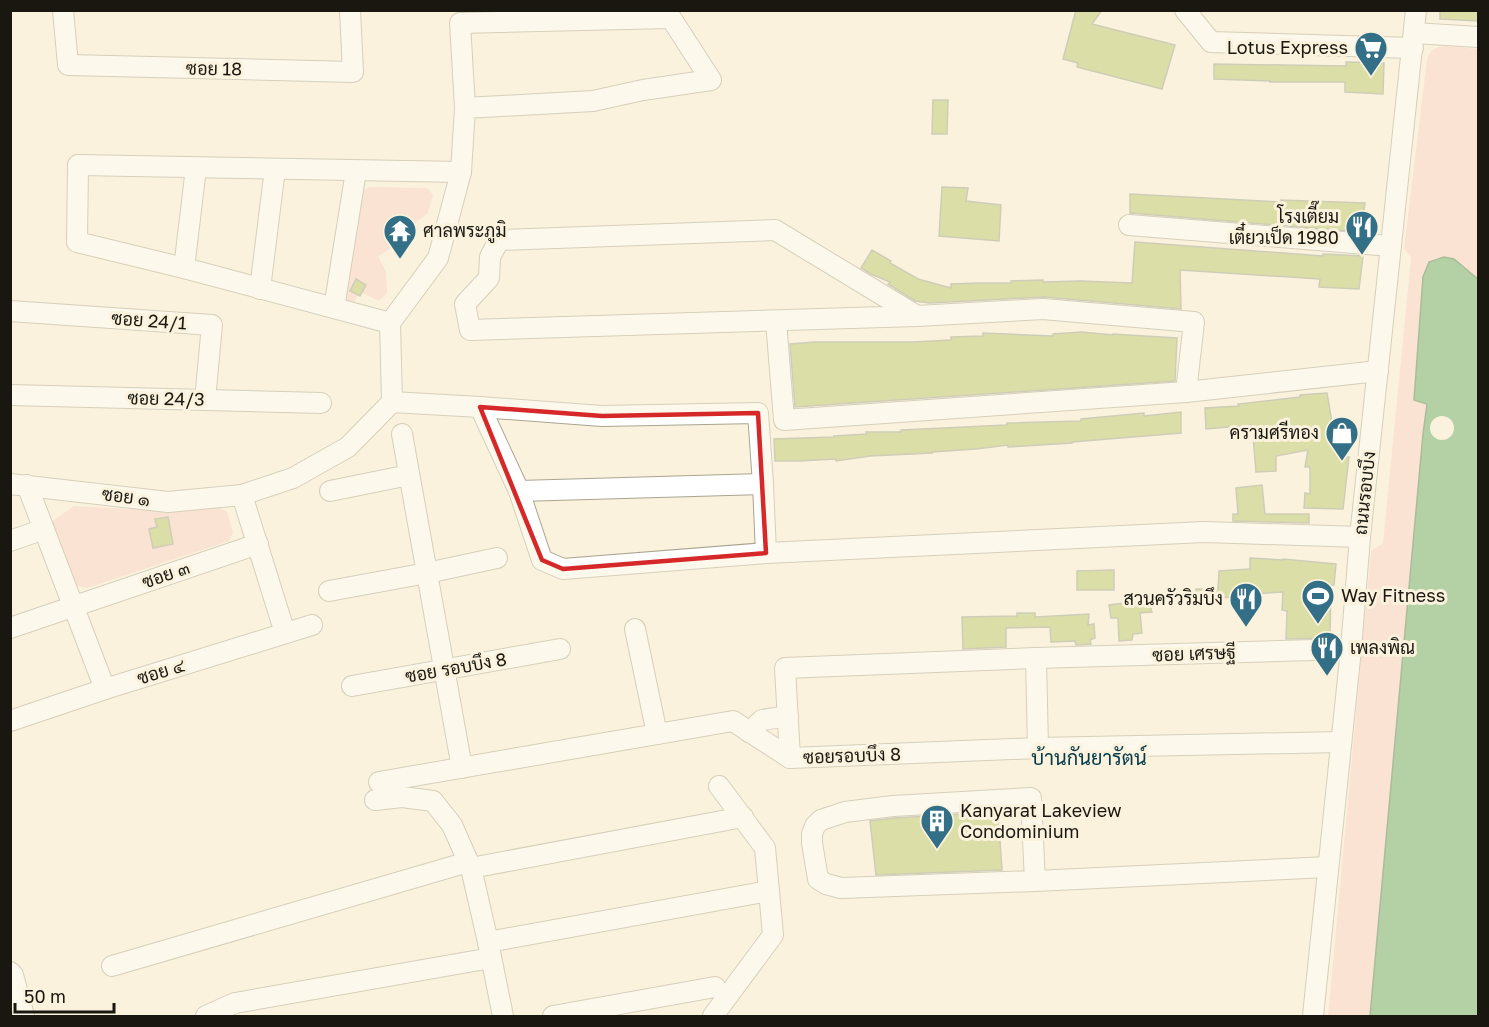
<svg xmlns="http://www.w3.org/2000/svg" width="1489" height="1027" font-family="'Golos Text',Sarabun,sans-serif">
<rect width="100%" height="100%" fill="#faf2dd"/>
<g fill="#fbd1c6">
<path d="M 1444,46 L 1478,49 L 1478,279 L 1454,259 L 1414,400 L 1427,403 L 1423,434 L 1370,1016 L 1328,1016 L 1371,551 L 1383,543 L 1411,258 L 1404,248 L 1427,60 C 1429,51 1435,47 1444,46 Z"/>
<path d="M 370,187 L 427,188 L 433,195 L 428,213 L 399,235 L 388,221 L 385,223 C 399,235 395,250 378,256 L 386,272 L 387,293 L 379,301 L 362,293 L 366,285 L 356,280 L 358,294 L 353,306 L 344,303 L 358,193 Z"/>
<polygon points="74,506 168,511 220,508 227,512 233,532 229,541 87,588 74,585 51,522"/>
</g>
<polygon fill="#61a763" stroke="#4b7c4a" stroke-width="1.5" points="1444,257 1454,259 1478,279 1478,1016 1370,1016 1423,434 1427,404 1414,400 1423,277 1429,262"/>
<circle fill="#faf2dd" cx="1442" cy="428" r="12"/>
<g fill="#b7c767" stroke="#9ba08c" stroke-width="1.5">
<polygon points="1076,10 1102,10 1092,24 1175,45 1162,89 1077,67 1078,63 1063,59"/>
<polygon points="1440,10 1479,10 1479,21 1440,19"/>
<polygon points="1346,62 1384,63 1383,94 1345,92 1345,82 1270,82 1270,81 1214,79 1214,64 1346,66"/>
<polygon points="933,100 948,100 947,134 932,134"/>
<polygon points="942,187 968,188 966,201 1001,205 999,241 939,236"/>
<polygon points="1130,194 1281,202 1281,200 1365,203 1361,232 1130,213"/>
<polygon points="1135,242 1323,256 1323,254 1363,256 1359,289 1319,287 1320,279 1180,270 1181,309 1044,297 930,303 915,301 888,284 890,282 871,274 861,268 872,250 891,261 890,263 918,279 951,288 951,284 980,283 1011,283 1011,281 1043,280 1043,282 1081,281 1132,283"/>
<polygon points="356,279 366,285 360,296 350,291"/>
<polygon points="1082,332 1113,335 1113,334 1177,338 1175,381 795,407 790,344 815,342 914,342 951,340 951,337 983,336 983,333 1053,336 1053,334"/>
<polygon points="1327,393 1334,434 1342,434 1341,457 1349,457 1343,509 1304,508 1305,493 1310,494 1310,467 1305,467 1308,450 1276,456 1276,471 1256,472 1252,425 1206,429 1205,408 1239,406 1238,404 1300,397 1300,395"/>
<polygon points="1181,412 1181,433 1072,442 1072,443 1008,447 1008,445 976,449 932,452 932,453 870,456 836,461 836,459 799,461 775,461 774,439 834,437 834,436 867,434 866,432 901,432 901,430 1007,425 1007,423 1081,421 1081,419 1144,413 1144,416"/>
<polygon points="1262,485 1265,514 1309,514 1309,523 1233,521 1233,514 1238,514 1236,488"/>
<polygon points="168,517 173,544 153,548 149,529 157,527 155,519"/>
<polygon points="1250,558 1283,560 1283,559 1336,564 1334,585 1331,585 1330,638 1286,639 1287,611 1282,610 1283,592 1231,595 1231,597 1196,600 1196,589 1218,589 1219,571 1250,569"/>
<polygon points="1114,570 1114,590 1077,590 1077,571"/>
<polygon points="1148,600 1152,612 1140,613 1142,633 1133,634 1132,640 1119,641 1118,618 1111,618 1109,605"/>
<polygon points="1017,613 1035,613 1035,617 1089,614 1088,625 1094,624 1095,638 1090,640 1091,644 1076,645 1075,641 1051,642 1050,627 1006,628 1006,647 963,649 962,617 1017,616"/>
<polygon points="998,812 1002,870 876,875 870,821 894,818"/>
</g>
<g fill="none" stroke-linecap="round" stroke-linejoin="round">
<g stroke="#aba490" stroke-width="22">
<g id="minor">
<polyline points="63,10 68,65 353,72 350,10"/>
<polyline points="1185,10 1211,42 1413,48"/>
<polyline points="1414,33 1478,37"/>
<polyline points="1129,225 1391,246"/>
<polyline points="184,268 196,168"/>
<polyline points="260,289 275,169"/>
<polyline points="334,308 356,171"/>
<polyline points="10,311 212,325 205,400"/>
<polyline points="917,316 470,330 465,304 489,278 490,257 499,240 775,230 917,316 1043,309 1194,322 1186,392"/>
<polyline points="776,321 784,420 1186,392 1378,371"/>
<polyline points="390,323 184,268 77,242 78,165 461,172"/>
<polyline points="10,395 321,403"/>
<polyline points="392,402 390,323 438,258 461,172 465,108 460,23 671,18 711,80 643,90 593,101 465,108"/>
<polyline points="480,407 602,416 758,413 763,484 766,553"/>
<polyline points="402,434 462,768"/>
<polyline points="10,484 168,502 242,495 293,478 348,447 392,402 480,407 519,491 542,560 563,569 766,553 1204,532 1360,537"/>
<polyline points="27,485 105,689"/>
<polyline points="330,491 409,475"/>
<polyline points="519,491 763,484"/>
<polyline points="242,495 285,633"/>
<polyline points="10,541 44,529"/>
<polyline points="329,591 427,573 497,558"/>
<polyline points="10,628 258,544"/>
<polyline points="635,629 657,734"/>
<polyline points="1036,658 1038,748"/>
<polyline points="352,686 560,649"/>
<polyline points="10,721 105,689 312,625"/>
<polyline points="749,732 762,720 788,716"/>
<polyline points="790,758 785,668 1036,658 1351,649"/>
<polyline points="379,782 733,721 790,758 1038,748 1341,742"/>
<polyline points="719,786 765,848 769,891"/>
<polyline points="375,800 402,797 433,801 452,825 471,868 488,942"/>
<polyline points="471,868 743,817"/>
<polyline points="1035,881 1031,798 893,806 845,812 821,820 815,826 812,834 812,843 818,879 826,884 841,888 1035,881 1328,867"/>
<polyline points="112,966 468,862"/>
<polyline points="10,972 13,975 24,1016"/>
<polyline points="206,1016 235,1003 491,958"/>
<polyline points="503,1016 488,942 769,891 773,935 713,1016"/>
<polyline points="553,1016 715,987"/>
<polyline points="1313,1016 1351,649 1360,537 1416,10"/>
</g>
</g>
<use href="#minor" stroke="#fff" stroke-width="20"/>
</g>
<path d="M0 0H1489V1027H0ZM 480,407 L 602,416 L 758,413 L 766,553 L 563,569 L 542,560 Z" fill="#faf2dd" fill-opacity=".55" fill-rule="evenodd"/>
<path fill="none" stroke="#d62828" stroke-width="4.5" stroke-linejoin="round" d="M 480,407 L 602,416 L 758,413 L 766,553 L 563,569 L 542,560 Z"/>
<defs>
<g id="supermarket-pin" transform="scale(1.725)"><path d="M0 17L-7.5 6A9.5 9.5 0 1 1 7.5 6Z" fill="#336f86" stroke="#faf2dd"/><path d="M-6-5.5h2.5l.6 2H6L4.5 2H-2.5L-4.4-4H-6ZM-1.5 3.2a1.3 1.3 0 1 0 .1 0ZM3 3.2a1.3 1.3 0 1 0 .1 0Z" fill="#fff"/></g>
<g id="restaurant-pin" transform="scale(1.725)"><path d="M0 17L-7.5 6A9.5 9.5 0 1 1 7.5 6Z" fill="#336f86" stroke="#faf2dd"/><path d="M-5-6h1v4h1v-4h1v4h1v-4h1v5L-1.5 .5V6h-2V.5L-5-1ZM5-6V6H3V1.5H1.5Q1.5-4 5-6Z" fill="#fff"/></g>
<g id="temple-pin" transform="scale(1.725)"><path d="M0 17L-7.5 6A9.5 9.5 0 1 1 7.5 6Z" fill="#336f86" stroke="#faf2dd"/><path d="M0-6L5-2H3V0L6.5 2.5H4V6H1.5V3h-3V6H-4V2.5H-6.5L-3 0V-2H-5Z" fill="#fff"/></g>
<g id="shop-pin" transform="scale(1.725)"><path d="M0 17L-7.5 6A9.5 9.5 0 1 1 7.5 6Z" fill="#336f86" stroke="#faf2dd"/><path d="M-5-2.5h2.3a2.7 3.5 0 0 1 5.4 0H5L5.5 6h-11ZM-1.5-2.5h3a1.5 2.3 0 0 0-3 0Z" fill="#fff"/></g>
<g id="stadium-pin" transform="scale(1.725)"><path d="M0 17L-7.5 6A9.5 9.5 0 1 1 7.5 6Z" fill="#336f86" stroke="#faf2dd"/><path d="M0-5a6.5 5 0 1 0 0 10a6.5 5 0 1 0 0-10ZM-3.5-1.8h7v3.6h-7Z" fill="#fff"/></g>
<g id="building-pin" transform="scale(1.725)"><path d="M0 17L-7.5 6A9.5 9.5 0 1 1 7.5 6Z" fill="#336f86" stroke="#faf2dd"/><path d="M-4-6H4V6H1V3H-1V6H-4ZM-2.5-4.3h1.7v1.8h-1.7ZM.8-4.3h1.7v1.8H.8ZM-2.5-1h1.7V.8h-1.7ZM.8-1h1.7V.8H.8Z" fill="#fff"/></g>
</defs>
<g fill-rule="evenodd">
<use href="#supermarket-pin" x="1371" y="48"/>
<use href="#restaurant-pin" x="1362" y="227"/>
<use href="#temple-pin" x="400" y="231"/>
<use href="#shop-pin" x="1342" y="433"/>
<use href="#stadium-pin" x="1318" y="596"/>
<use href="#restaurant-pin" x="1246" y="599"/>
<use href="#restaurant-pin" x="1327" y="648"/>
<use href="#building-pin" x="937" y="821"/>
</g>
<g text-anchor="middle" stroke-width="6" stroke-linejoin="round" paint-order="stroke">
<g font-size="18" fill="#19170f" stroke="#faf2dd" text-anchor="end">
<text x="1348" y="54">Lotus Express</text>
<text x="1339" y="223">โรงเตี๊ยม<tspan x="1339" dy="21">เตี๋ยวเป็ด 1980</tspan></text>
<text x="423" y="237" text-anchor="start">ศาลพระภูมิ</text>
<text x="1319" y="439">ครามศรีทอง</text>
<text x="1341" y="602" text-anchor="start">Way Fitness</text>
<text x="1223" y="605">สวนครัวริมบึง</text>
<text x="1350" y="654" text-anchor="start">เพลงพิณ</text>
<text x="960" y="817" text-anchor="start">Kanyarat Lakeview<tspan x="960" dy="21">Condominium</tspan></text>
</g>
<g font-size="18" fill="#19170f" stroke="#faf2dd">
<text transform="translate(214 69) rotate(1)" y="6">ซอย 18</text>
<text transform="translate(149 321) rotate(4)" y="6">ซอย 24/1</text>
<text transform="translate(166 399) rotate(1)" y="6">ซอย 24/3</text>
<text transform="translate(1365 493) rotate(-84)" y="6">ถนนรอบบึง</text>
<text transform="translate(126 497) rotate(7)" y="6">ซอย ๑</text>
<text transform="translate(166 575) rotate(-19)" y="6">ซอย ๓</text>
<text transform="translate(1194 654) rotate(-2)" y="6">ซอย เศรษฐี</text>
<text transform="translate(456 668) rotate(-10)" y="6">ซอย รอบบึง 8</text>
<text transform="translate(161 672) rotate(-17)" y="6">ซอย ๔</text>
<text transform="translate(852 756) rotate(-2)" y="6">ซอยรอบบึง 8</text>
</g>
<g font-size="20" fill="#03394b" stroke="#faf2dd">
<text x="1089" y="765">บ้านกันยารัตน์</text>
</g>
</g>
<rect width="1489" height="1027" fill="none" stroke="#19170f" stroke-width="24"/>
<path d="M15 1003v9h99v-9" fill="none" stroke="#19170f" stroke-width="3"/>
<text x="24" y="1003" font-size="18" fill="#19170f" stroke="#faf2dd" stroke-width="4.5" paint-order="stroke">50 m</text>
</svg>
